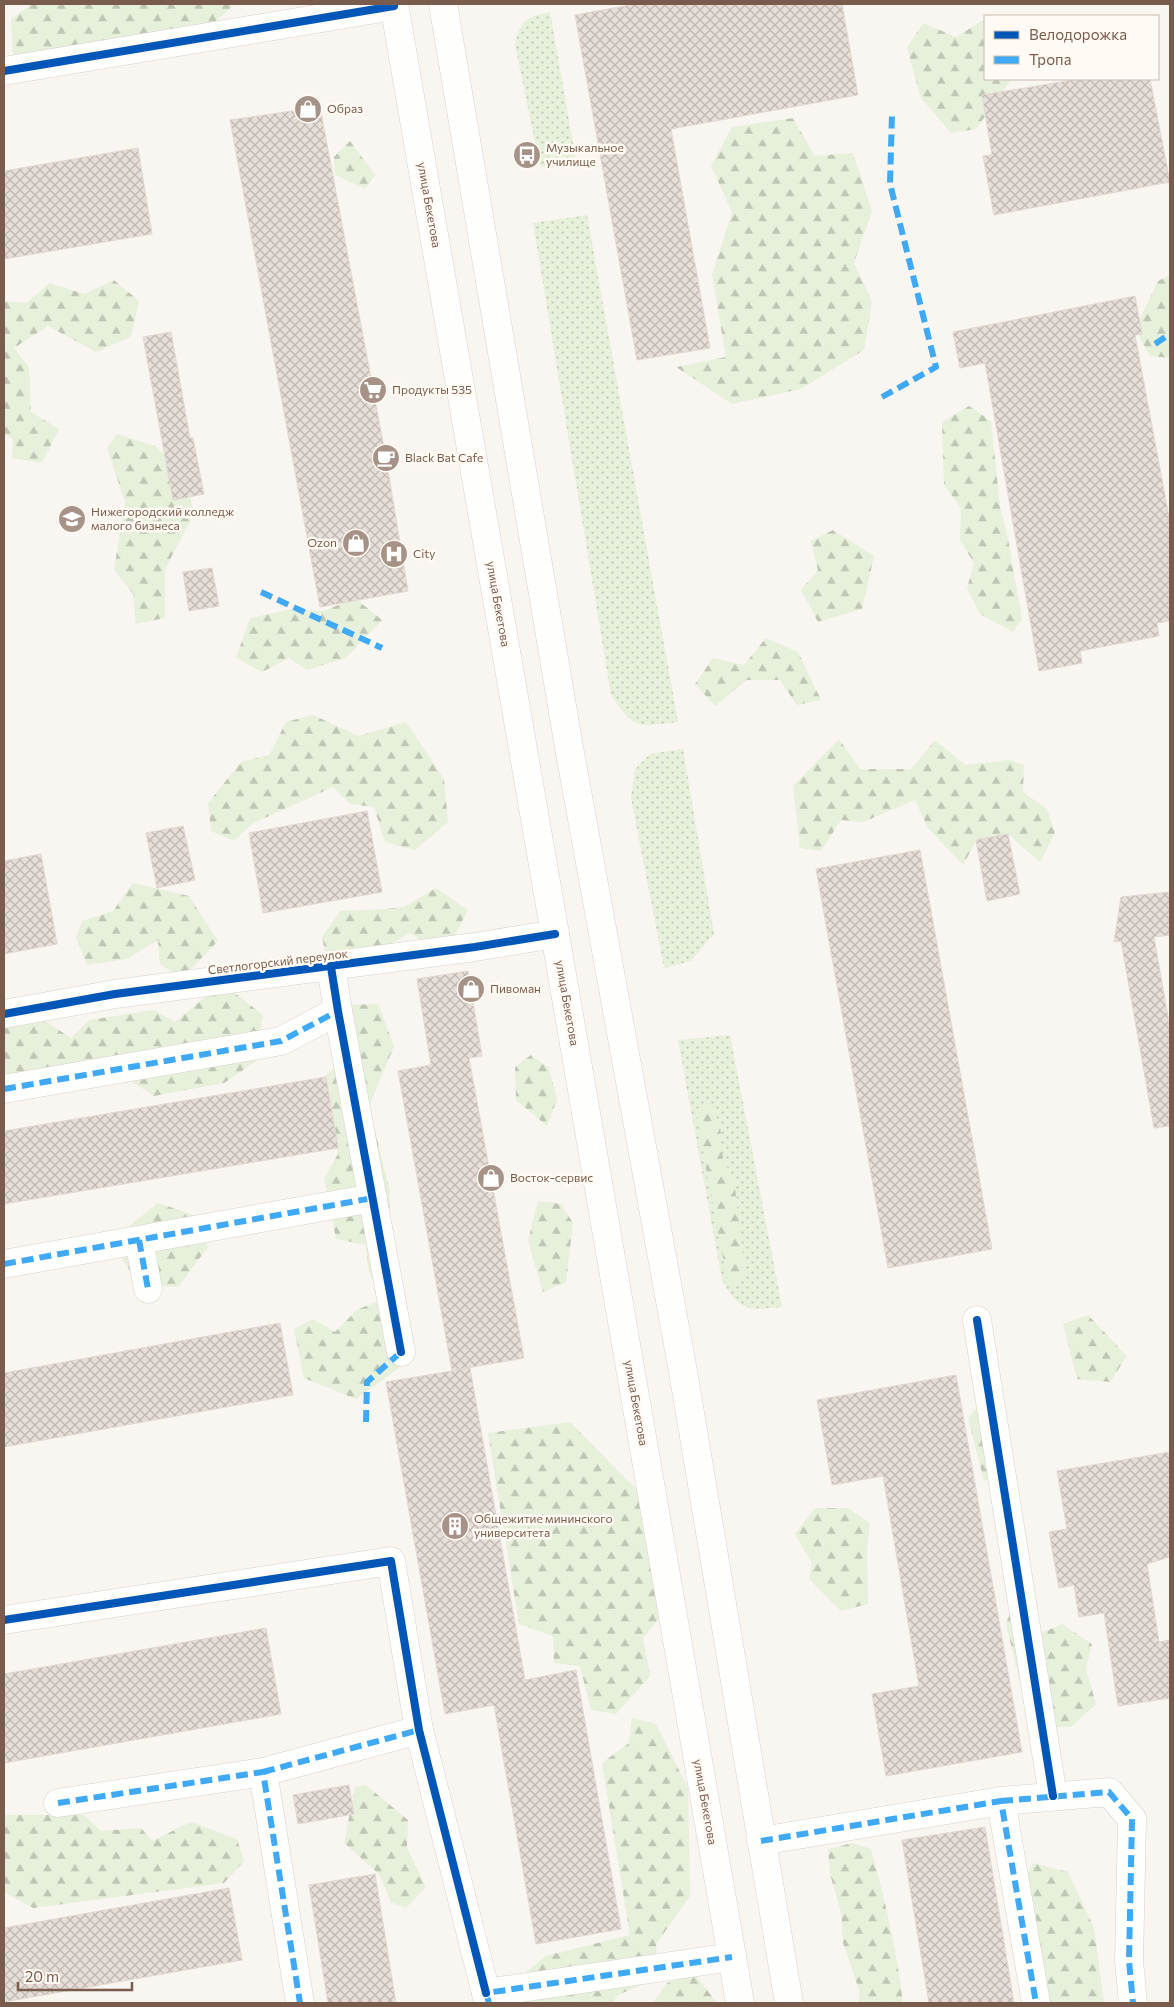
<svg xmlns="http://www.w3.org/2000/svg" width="1174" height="2007" font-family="Commissioner,sans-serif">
<defs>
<pattern id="grass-dots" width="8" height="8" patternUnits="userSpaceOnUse" patternTransform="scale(1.25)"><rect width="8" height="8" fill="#e7f0db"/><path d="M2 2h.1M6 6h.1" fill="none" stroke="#c0c6b4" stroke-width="1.8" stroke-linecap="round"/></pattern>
<pattern id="forest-firs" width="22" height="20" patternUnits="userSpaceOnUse" patternTransform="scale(1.25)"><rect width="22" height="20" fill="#e7f0db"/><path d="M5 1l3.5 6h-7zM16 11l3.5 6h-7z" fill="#c0c6b4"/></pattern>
<pattern id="building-cross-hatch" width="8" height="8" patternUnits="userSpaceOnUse" patternTransform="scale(1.25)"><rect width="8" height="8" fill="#e6ded7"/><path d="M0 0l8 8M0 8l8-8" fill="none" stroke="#bfb7b1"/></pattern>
</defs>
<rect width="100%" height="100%" fill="#f9f5f0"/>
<g fill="url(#grass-dots)">
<path d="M 550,12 L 576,160 L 540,167 L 515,44 C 520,20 527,17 550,12 Z"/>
<path d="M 587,215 L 678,722 C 636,726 636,731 611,695 L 533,223 Z"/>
<polygon points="683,749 714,934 691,961 664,968 631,798 635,769 650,754"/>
<path d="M 730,1035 L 782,1307 C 747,1310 740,1312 722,1280 L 678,1040 Z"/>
</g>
<g fill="url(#forest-firs)">
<polygon points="32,4 231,4 232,7 205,30 176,28 138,55 13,58 11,19"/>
<polygon points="982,21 985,21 985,79 1013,79 1010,81 976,129 951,133 921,98 907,48 923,23 956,37"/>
<polygon points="793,118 815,156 853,153 872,211 854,263 872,302 864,350 801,389 732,404 676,367 726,357 712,275 732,212 711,166 732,127"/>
<polygon points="350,141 375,175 365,189 335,175 334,157"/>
<polygon points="1170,275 1170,358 1150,356 1135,329 1158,281"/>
<polygon points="114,280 139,301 131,337 96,352 48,326 14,348 29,367 31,412 59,429 42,463 12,458 13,439 4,434 4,301 26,303 50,283 84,294"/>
<polygon points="969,406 991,421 1000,506 1009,544 1022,620 1013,632 980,614 967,588 974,563 960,540 961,508 944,485 942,422"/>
<polygon points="117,434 155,446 185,472 194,514 165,569 165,618 136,624 133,594 114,570 125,502 107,448"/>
<polygon points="833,530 874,556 862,609 818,622 801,590 818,570 811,541"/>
<polygon points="355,598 382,620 346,658 307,670 289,658 262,672 236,658 250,618 292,609 324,611"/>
<polygon points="766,638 798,652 821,700 797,705 780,680 747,680 715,706 695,684 713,658 744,665"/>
<polygon points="313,715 358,736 406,722 444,779 448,822 415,850 385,842 374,807 350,804 333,787 252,824 234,841 211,831 208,803 241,762 269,755 286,722"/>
<polygon points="839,739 860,769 911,769 935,740 965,765 1009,760 1024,765 1023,792 1047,809 1055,833 1040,862 1008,834 976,841 963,865 928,828 915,800 863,822 841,820 821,851 800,848 793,786"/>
<polygon points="133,883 189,896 218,941 182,978 160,964 158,940 127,959 87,965 76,938 82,921 113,911"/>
<polygon points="436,888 468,910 450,945 431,947 410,933 369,956 326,955 322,937 340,911 386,909 404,907"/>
<polygon points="222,983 263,1015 255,1062 224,1083 154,1096 117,1072 4,1086 4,1009 36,1015 71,1038 89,1020 154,1010 175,1022"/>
<polygon points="378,1004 394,1046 369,1106 390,1192 388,1248 408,1309 406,1363 356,1399 304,1378 294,1329 313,1319 335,1332 358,1309 382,1300 368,1269 366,1245 336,1239 324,1179 338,1154 324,1077 341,1062 349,1005"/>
<polygon points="531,1055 549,1068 557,1099 547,1126 516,1100 515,1067"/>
<polygon points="709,1099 720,1125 723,1160 734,1179 745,1273 732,1292 727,1278 708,1180 696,1110"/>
<polygon points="538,1201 561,1204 573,1223 566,1282 543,1292 528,1241"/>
<polygon points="158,1203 191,1214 208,1247 178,1287 140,1285 122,1259 128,1227"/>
<polygon points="1088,1315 1127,1356 1110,1382 1077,1379 1063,1324"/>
<polygon points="979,1404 1000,1471 984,1481 968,1418"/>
<polygon points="570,1422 638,1491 663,1614 643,1638 650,1676 616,1714 591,1710 580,1666 554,1663 553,1636 519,1624 488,1433"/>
<polygon points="815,1508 848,1508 870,1523 867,1551 868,1604 841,1611 809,1579 812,1563 795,1534"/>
<polygon points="1014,1602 1039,1634 1062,1624 1092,1644 1086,1669 1096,1704 1071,1727 1031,1727 1006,1624"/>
<polygon points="632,1718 656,1724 688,1788 690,1896 656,1944 658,1978 618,1995 612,2003 522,2003 523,1975 545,1956 630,1935 602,1763 629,1743"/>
<polygon points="366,1785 408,1820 407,1848 426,1887 406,1908 391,1902 379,1874 344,1843 355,1787"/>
<polygon points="4,1815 84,1815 101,1831 141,1828 152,1841 191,1822 237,1839 244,1861 224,1883 33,1908 4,1892"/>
<path d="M 853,1843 L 871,1849 C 885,1900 897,1951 903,2003 L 859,2003 L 859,1990 L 843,1943 L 841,1912 L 830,1874 L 828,1849 Z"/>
<polygon points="1033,1863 1068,1872 1094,1928 1104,2003 1026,2003 1009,1908"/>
<polygon points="694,1973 717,2003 653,2003 667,1983"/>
</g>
<g fill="url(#building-cross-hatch)" stroke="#e2d8d2">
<polygon points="636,4 842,4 858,95 671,129 710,348 637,360 575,15"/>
<polygon points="1079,79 1150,79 1170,182 994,215 983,156 992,155 982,95"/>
<polygon points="320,107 386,458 408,591 320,607 230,120"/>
<polygon points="138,148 152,234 4,259 4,171"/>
<polygon points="1135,296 1142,334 1135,335 1170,522 1170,621 1157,623 1159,636 1080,651 1082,663 1039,671 985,363 960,368 953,332"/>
<polygon points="171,332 190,438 193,438 204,494 173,500 143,337"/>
<polygon points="212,568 219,606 189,611 183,572"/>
<polygon points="367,811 382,892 263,913 249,833"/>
<polygon points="183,826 195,880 157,888 146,833"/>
<polygon points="1008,834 1020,894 987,901 976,840"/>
<polygon points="920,850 992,1249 888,1268 816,869"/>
<polygon points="41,854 57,944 4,954 4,861"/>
<polygon points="1170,892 1170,935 1154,937 1170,1028 1170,1126 1154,1128 1121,941 1114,942 1121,897"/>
<polygon points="468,971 482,1056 469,1058 524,1358 456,1370 470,1368 525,1680 576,1670 621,1929 536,1944 494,1705 445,1714 386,1382 452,1371 398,1071 431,1065 417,979"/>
<polygon points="326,1077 338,1148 4,1204 4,1131"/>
<polygon points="280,1323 293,1395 4,1447 4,1373"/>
<polygon points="956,1375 1022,1752 886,1776 872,1694 919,1686 883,1476 832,1485 817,1400"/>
<polygon points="1170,1452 1170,1557 1147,1564 1159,1642 1170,1640 1170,1698 1118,1706 1104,1613 1079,1617 1074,1585 1059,1588 1049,1532 1067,1529 1057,1471"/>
<polygon points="266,1628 281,1714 4,1763 4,1674"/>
<polygon points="349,1785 354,1814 298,1824 293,1795"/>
<polygon points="985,1827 1014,2003 929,2003 902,1840"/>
<polygon points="375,1874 396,2003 328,2003 309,1885"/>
<polygon points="229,1888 242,1960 4,2002 4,1928"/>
</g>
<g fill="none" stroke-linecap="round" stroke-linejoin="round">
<g stroke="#d7d1cb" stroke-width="29">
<g id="street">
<polyline points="4,71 394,6"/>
<polyline points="331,967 338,1011 401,1352"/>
<polyline points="4,1014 115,994 475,947 555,934"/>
<polyline points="4,1089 281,1041 338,1011"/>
<polyline points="139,1240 148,1289"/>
<polyline points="4,1264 373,1198"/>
<polyline points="977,1320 1053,1796"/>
<polyline points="4,1620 391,1561 419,1730 486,1993"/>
<polyline points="263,1772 419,1730"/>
<polyline points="1001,1801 1109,1792 1132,1819 1129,1961 1133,2003"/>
<polyline points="58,1803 263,1772 300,2003"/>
<polyline points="761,1841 1001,1801 1036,2003"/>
<polyline points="489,2003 486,1993 732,1957"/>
</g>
</g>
<g stroke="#d9d2cb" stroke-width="29">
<g id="secondary">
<polyline points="394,4 740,2003"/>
<polyline points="443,4 570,753 684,1377 789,2003"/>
</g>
</g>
<use href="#street" stroke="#fefefd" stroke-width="28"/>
<use href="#secondary" stroke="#fefefd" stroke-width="28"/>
<g stroke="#3fa9f5" stroke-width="6" stroke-dasharray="12 6" stroke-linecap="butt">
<polyline points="1155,344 1170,334"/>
<polyline points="882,397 936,367 890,184 892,114"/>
<polyline points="261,592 382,648"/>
<polyline points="4,1089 281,1041 338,1011"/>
<polyline points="139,1240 148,1289"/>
<polyline points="4,1264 373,1198"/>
<polyline points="366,1422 367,1382 401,1352 401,1348"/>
<polyline points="263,1772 419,1730"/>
<polyline points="1001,1801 1109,1792 1132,1819 1129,1961 1133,2003"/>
<polyline points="58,1803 263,1772 300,2003"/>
<polyline points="761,1841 1001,1801 1036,2003"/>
<polyline points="489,2003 486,1993 732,1957"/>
</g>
<g stroke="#fffaf3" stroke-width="11">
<g id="cycleway">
<polyline points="4,71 394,6"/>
<polyline points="331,967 338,1011 401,1352"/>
<polyline points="4,1014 115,994 475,947 555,934"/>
<polyline points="977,1320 1053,1796"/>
<polyline points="4,1620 391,1561 419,1730 486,1993"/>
</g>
</g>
<use href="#cycleway" stroke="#0057b8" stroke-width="8"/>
</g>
<defs>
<g id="shop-disc" transform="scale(1.4375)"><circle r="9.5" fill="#a69286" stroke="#fffaf3"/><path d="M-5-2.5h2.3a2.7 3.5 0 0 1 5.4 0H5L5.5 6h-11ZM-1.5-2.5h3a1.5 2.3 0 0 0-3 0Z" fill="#fff"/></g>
<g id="bus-disc" transform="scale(1.4375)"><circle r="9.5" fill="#a69286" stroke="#fffaf3"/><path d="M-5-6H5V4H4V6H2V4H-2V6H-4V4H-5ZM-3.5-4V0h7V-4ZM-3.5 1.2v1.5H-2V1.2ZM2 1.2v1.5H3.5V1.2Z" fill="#fff"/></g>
<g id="supermarket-disc" transform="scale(1.4375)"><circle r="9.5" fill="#a69286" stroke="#fffaf3"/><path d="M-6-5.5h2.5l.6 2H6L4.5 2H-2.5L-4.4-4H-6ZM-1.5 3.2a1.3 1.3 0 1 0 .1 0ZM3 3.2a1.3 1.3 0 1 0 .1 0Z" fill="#fff"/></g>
<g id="cafe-disc" transform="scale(1.4375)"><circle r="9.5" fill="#a69286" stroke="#fffaf3"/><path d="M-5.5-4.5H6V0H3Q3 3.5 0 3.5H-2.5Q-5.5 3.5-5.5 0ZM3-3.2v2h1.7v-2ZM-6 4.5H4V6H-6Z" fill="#fff"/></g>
<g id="university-disc" transform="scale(1.4375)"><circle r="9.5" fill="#a69286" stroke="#fffaf3"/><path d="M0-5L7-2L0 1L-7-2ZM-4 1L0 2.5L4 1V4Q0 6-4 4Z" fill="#fff"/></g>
<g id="hospital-disc" transform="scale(1.4375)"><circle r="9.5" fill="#a69286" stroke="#fffaf3"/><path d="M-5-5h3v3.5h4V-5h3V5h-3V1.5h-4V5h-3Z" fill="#fff"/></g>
<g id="building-disc" transform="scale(1.4375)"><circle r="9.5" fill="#a69286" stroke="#fffaf3"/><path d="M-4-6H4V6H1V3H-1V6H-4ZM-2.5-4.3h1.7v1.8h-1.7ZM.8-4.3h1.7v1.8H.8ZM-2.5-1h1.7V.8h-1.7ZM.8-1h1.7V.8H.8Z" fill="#fff"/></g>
</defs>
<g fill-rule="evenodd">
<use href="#shop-disc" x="308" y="109"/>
<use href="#bus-disc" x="527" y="155"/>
<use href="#supermarket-disc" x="373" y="390"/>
<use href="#cafe-disc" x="386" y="458"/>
<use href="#university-disc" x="72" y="519"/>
<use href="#shop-disc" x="356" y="543"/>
<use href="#hospital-disc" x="394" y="554"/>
<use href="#shop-disc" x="471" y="989"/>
<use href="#shop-disc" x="491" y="1178"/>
<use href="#building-disc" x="455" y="1526"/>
</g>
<g text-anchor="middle" stroke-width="5" stroke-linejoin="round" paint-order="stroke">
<g font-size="12" fill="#7a5c4d" stroke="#fffaf3" text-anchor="start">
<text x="327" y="113">Образ</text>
<text x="546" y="152">Музыкальное<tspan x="546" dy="14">училище</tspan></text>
<text x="392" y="394">Продукты 535</text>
<text x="405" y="462">Black Bat Cafe</text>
<text x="91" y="516">Нижегородский колледж<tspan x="91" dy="14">малого бизнеса</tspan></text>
<text x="337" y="547" text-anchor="end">Ozon</text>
<text x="413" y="558">City</text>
<text x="490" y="993">Пивоман</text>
<text x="510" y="1182">Восток-сервис</text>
<text x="474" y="1523">Общежитие мининского<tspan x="474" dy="14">университета</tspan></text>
</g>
<g font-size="12" fill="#7a5c4d" stroke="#fffaf3">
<text transform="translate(429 205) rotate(80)" y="4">улица Бекетова</text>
<text transform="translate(498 604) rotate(80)" y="4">улица Бекетова</text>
<text transform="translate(278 962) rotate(-7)" y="4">Светлогорский переулок</text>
<text transform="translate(567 1003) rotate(80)" y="4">улица Бекетова</text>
<text transform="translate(636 1403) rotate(80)" y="4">улица Бекетова</text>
<text transform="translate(705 1802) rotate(80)" y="4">улица Бекетова</text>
</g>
</g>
<rect width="1174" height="2007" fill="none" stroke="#7a5c4d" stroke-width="10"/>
<rect x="984" y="15" width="175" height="65" fill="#fffaf3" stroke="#cabbb1"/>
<rect x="994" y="31" width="25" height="8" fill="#0057b8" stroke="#cabbb1"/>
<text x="1029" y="40" font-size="15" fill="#7a5c4d">Велодорожка</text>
<rect x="994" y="56" width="25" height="8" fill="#3fa9f5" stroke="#cabbb1"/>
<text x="1029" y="65" font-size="15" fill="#7a5c4d">Тропа</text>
<path d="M18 1982v8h114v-8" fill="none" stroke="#7a5c4d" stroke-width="2.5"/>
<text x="25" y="1982" font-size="15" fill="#7a5c4d" stroke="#fffaf3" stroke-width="4" paint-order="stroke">20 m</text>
</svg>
